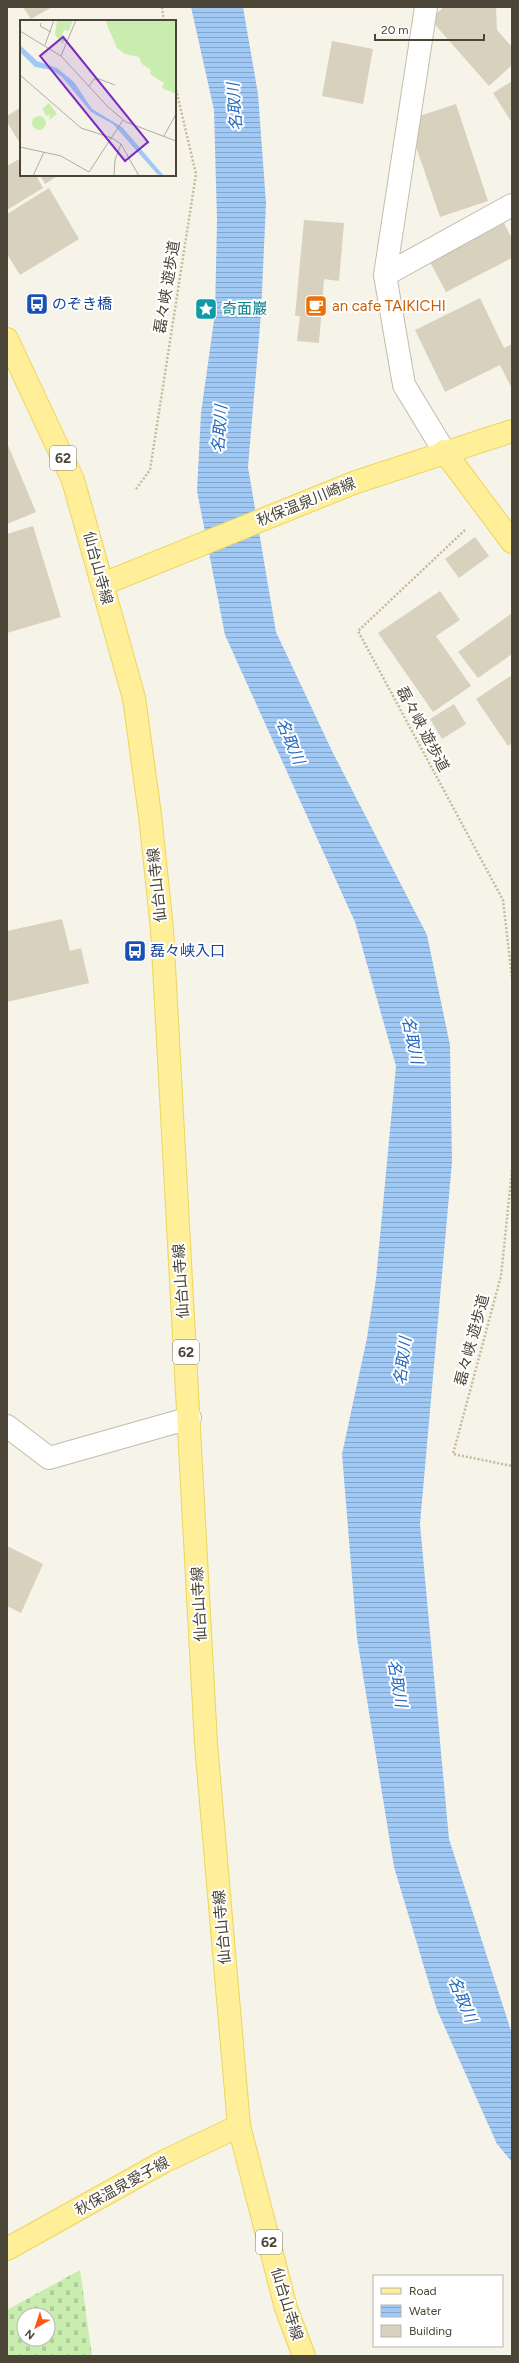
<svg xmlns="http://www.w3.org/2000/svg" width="519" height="2363" font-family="Figtree,'Noto Sans JP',sans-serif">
<defs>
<pattern id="cemetery-stones" width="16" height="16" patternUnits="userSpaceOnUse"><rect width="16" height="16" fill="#c9edaf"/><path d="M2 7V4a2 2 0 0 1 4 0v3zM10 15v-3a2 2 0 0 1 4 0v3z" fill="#aecd97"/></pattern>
<pattern id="water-rules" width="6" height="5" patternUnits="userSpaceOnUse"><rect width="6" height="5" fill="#a1c9f6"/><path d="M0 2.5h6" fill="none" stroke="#85a5c8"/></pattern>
</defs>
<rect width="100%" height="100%" fill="#f6f3e9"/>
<path fill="url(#cemetery-stones)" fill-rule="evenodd" d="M 80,2270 L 92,2356 L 7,2356 L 7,2310 ZM 24,2315 L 48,2315 L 48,2339 L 24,2339 Z"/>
<polygon fill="url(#water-rules)" points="191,7 243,7 258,94 266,203 261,314 248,467 276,632 332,751 427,935 450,1045 452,1162 420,1524 449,1839 512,2034 512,2162 497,2144 437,2010 394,1867 357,1638 342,1454 367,1338 376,1279 396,1066 355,922 225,635 197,491 201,413 215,313 217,221 214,110"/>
<g fill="#d8d1bd">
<polygon points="23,7 52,7 31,19"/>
<polygon points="444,7 496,7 497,30 512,47 512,65 489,86 430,19"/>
<polygon points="332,41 373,49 363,104 322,96"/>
<polygon points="512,81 512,123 493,93"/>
<polygon points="456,104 488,201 440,217 407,120"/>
<polygon points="21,107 21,145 7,122 7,116"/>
<polygon points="21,158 21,175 36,175 43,188 7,210 7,166"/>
<polygon points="40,175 59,175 45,184"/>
<polygon points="49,188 79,239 20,275 7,254 7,214"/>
<polygon points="304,220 344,223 339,281 324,279 319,343 297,341 300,316 295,316"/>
<polygon points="504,223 512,239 512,258 446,292 430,262"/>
<polygon points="480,298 504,348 512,344 512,389 500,365 445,392 415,330"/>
<polygon points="7,443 36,512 7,524"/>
<polygon points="33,526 61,617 7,633 7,534"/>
<polygon points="475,537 489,556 459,578 445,559"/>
<polygon points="440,591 460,620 436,636 471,686 433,712 378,633"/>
<polygon points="512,613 512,654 478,678 458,652"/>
<polygon points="512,675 512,743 508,746 476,699"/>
<polygon points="454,704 466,724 442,739 430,719"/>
<polygon points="62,919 70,951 81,948 89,983 7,1002 7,931"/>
<polygon points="7,1546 43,1564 21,1613 7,1606"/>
</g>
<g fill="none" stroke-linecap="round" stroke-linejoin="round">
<g stroke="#c2bdaa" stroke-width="24">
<g id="minor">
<polyline points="426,7 385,275 404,385 444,451"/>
<polyline points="385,275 512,205"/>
<polyline points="7,1426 49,1458 190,1418"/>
</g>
</g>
<g stroke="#edd55f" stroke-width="24">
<g id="major">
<polyline points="7,339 73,480 134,698 150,815 162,929 206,1744 239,2126 286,2308 304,2356"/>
<polyline points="444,451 512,542"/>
<polyline points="103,584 356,482 512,431"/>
<polyline points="7,2249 165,2161 239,2126"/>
</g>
</g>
<g stroke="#c5bb9b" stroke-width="2.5" stroke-dasharray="2 2" stroke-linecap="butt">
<polyline points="162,7 164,21"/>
<polyline points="136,489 150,470 196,174 175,85"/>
<polyline points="465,530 358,631 503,900 512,978"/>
<polyline points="512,1170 501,1276 453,1454 512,1466"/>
</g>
<use href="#minor" stroke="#fff" stroke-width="22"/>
<use href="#major" stroke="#ffef98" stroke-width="22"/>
</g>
<defs>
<g id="bus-square" transform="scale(1.15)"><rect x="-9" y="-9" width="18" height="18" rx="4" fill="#1a4fb4" stroke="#fff"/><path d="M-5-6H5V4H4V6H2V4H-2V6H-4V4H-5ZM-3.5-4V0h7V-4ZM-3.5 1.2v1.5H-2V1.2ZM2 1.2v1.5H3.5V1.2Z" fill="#fff"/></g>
<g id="cafe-square" transform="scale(1.15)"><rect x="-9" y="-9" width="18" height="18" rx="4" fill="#e8710a" stroke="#fff"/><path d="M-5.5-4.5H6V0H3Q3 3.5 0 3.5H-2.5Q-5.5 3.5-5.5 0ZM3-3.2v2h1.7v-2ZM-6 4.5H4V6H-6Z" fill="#fff"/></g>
<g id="sight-square" transform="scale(1.15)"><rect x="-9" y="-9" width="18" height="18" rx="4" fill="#0f9aa8" stroke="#fff"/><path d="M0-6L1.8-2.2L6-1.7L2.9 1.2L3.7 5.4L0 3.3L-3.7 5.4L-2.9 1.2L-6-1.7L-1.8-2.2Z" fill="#fff"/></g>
</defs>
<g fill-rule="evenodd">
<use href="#bus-square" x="37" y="304"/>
<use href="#cafe-square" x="316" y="306"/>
<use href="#sight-square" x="206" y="309"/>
<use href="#bus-square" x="135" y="951"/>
</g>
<g text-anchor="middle" stroke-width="4" stroke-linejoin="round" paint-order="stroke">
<g fill="#fff" stroke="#807d72" stroke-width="1">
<rect x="50" y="446" width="26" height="24" rx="3"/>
<rect x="173" y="1340" width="26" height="24" rx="3"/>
<rect x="256" y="2230" width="26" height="24" rx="3"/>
</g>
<g font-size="14" font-weight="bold" fill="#4a4536">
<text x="63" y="463">62</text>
<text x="186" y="1357">62</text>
<text x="269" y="2247">62</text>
</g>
<g font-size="15" fill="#4a4536" stroke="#fff">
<text transform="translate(167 287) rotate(-81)" y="5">磊々峡 遊歩道</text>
<text transform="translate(306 502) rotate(-22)" y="5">秋保温泉川崎線</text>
<text transform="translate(98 568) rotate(75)" y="5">仙台山寺線</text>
<text transform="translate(423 729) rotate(62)" y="5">磊々峡 遊歩道</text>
<text transform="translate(157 885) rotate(-96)" y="5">仙台山寺線</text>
<text transform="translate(181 1281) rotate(-94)" y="5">仙台山寺線</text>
<text transform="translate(472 1340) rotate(-75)" y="5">磊々峡 遊歩道</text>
<text transform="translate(199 1604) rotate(-93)" y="5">仙台山寺線</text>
<text transform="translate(222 1927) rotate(-95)" y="5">仙台山寺線</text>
<text transform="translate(122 2186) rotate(-29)" y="5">秋保温泉愛子線</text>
<text transform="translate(287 2304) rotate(73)" y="5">仙台山寺線</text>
</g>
<g font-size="15" fill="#164399" stroke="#fff" text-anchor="start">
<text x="52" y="309">のぞき橋</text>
<text x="150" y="956">磊々峡入口</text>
</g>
<g font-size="15" fill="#c56008" stroke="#fff" text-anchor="start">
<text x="332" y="311">an cafe TAIKICHI</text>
</g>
<g font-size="15" fill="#0d838f" stroke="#fff" text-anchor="start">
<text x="222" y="314">奇面巖</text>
</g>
<g font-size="16" font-style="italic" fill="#266bbf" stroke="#fff">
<text transform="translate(234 107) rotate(-94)" y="6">名取川</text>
<text transform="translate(219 429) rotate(-86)" y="6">名取川</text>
<text transform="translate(291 741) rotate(67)" y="6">名取川</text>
<text transform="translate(413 1040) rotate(78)" y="6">名取川</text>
<text transform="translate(402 1361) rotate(-83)" y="6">名取川</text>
<text transform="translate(398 1683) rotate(80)" y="6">名取川</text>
<text transform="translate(463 1999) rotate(67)" y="6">名取川</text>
</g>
</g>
<g transform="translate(20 20)">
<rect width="156" height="156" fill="#f6f3e9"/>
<path d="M 29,83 L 37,94 L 29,100 L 30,94 L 27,96 L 22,89 ZM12 103a7 7 0 1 1 14 0a7 7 0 1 1-14 0Z" fill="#c9edaf"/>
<path d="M 85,0 L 156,0 L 156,74 L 142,68 L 144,63 L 130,54 L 131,50 L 122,44 L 119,37 L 105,34 L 97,28 Z" fill="#c9edaf"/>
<path d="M 37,0 L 53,0 L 49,11 L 44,10 L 42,15 L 46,17 L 43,24 L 35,15 Z" fill="#c9edaf"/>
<path d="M 0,25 L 17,41 L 37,48 L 54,62 L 72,89 L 102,107 L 144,156 L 137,154 L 93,104 L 71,92 L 42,57 L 32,50 L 15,47 L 0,32 Z" fill="#a1c9f6"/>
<path fill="none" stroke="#b1ada1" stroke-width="1" d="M 21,3 L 20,6 L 31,12M 0,11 L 41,36 L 88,87 L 106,102 L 156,121M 25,25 L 34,0M 41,36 L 56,0M 0,55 L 61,108 L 92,118M 69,66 L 74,59 L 79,59 L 95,65M 144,116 L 156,94M 92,118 L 101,124 L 119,156M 0,127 L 41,136 L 69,152 L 103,100M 13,156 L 24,132M 94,156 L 95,140 L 101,124"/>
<path fill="#7b2cbf" fill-opacity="0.15" stroke="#7b2cbf" stroke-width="2" d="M 43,17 L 128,122 L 105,141 L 20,36 Z"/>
<rect width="156" height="156" fill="none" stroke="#4a4536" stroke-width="2"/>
</g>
<rect width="519" height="2363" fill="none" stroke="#4a4536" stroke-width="16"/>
<rect x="373" y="2275" width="130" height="72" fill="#ffffff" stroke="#b7b5af"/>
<rect x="381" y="2288" width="20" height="6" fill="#ffef98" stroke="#b7b5af"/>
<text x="409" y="2295" font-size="12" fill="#4a4536">Road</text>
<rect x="381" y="2305" width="20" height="12" fill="url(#water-rules)" stroke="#b7b5af"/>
<text x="409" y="2315" font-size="12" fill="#4a4536">Water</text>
<rect x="381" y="2325" width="20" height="12" fill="#d8d1bd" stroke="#b7b5af"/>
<text x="409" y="2335" font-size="12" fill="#4a4536">Building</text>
<g transform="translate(36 2327) rotate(219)"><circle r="19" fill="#ffffff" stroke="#b7b5af"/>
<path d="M0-3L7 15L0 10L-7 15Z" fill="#ff5716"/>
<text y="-6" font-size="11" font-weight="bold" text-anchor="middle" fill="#4a4536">N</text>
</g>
<path d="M375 34v6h109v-6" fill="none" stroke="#4a4536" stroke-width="2"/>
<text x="381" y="34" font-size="12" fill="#4a4536" stroke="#ffffff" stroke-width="3" paint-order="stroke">20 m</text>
</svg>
